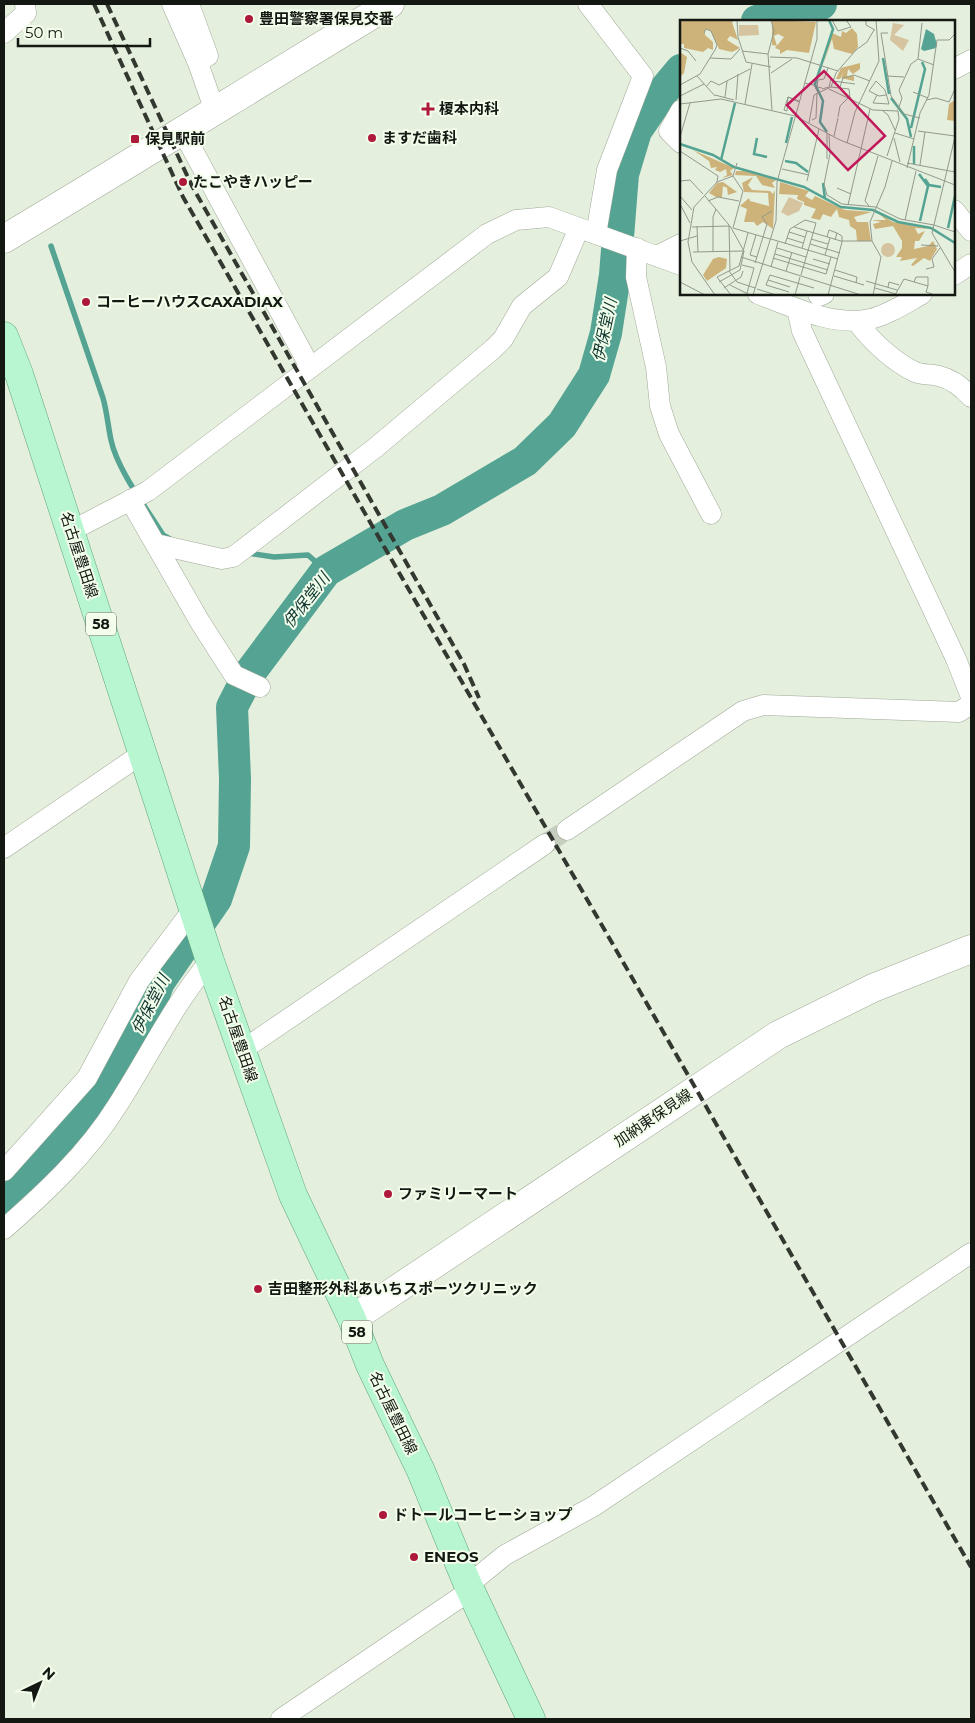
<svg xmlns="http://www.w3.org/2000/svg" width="975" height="1723" font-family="Montserrat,'Noto Sans JP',sans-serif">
<rect width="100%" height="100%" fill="#e5efdd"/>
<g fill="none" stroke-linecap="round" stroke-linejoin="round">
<g stroke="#54a393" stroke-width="5.5">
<path d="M 51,246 L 103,398 C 107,412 108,426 111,440 C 117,469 147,509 163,535 L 170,539"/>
<polyline points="247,553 274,557 308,555 326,571"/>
</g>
<g stroke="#54a393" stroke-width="32">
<polyline points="757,21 784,12 821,4"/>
<polyline points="4,1202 73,1131 130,1044 147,1013 159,982 216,899 234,846 235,779 232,707 249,674 326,571 405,525 442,510 525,461 562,425 594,375 606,333 615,275 623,174 636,131 661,94 681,70"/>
</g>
<polyline stroke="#c6cfbf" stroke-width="20" stroke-dasharray="20 10" stroke-linecap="butt" points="545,844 567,830"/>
<g stroke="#9fa998" stroke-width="21">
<g id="street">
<polyline points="172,4 198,63 215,111"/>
<polyline points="189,4 208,56"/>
<polyline points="588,4 643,76 607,170 596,234"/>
<polyline points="4,33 26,13 25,4"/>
<polyline points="954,69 971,60"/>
<polyline points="681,110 669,131 681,143"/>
<polyline points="183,132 310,367"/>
<polyline points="954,210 971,231"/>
<polyline points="637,248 636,277 656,367 660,406 669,434 711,514"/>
<polyline points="657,256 681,244"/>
<polyline points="954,275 971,264"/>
<path d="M 758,294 C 791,306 833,327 870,319 C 888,315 906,303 922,294"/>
<polyline points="818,294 819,296 824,294"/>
<polyline points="797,309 802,331 956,659 971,697"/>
<path d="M 856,321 C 872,341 892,361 915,372 C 922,375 931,374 939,376 C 951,379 963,388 971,397"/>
<polyline points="130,500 200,622 234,675 260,687"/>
<polyline points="71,531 148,491 487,234 516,220 549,217 681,265"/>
<polyline points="156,544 213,557 222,559 233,557 375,448 493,349 503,339 522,306 558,277 579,228"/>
<polyline points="567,830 743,711 763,705 959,712 971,704"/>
<polyline points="4,848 143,753"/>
<polyline points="241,1051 545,844"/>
<polyline points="4,1171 87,1078 139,981 194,908"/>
<path d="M 4,1229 C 46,1192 87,1154 117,1106 C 148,1058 173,1005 210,961"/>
<polyline points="468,1585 505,1555 594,1506 971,1253"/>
<polyline points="281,1719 471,1590"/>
</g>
</g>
<g stroke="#9fa998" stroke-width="29">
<g id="secondary">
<path d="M 4,239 C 133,162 261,82 390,4"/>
<polyline points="352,1319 778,1035 873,988 971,949"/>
</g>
</g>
<g stroke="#5fa47a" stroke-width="29">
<polyline id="primary" points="4,336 19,374 210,961 293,1195 352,1319 370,1365 421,1471 468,1585 531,1719"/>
</g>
<use href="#street" stroke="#fff" stroke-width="20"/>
<use href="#secondary" stroke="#fff" stroke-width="28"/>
<use href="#primary" stroke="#b8f6d1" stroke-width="28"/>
<g stroke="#32372f" stroke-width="4" stroke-dasharray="10 5" stroke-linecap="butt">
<polyline points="94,4 183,197 971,1567"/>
<polyline points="107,4 192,186 464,664 479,698"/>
</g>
</g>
<g fill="#ae193b" stroke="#f2fdeb" stroke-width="2">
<circle cx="249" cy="19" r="5"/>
<path d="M425.5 101.5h5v5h5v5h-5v5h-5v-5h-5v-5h5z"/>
<circle cx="372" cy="138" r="5"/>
<rect x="130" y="134" width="10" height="10" rx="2.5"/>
<circle cx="183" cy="182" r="5"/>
<circle cx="86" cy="302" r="5"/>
<circle cx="388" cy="1194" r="5"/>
<circle cx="258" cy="1289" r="5"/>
<circle cx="383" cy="1515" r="5"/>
<circle cx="414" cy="1557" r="5"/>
</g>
<g text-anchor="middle" stroke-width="4" stroke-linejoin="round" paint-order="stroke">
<g fill="#f2fdeb" stroke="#575d53" stroke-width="1">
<rect x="86" y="612.5" width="30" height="23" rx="4"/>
<rect x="342" y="1320.5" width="30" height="23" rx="4"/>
</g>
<g font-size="14" font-weight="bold" fill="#141812">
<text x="101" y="629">58</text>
<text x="357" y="1337">58</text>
</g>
<g font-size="15" font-weight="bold" fill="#141812" stroke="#f2fdeb" text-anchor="start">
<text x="259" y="24">豊田警察署保見交番</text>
<text x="439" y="114">榎本内科</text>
<text x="382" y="143">ますだ歯科</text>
<text x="145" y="144">保見駅前</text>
<text x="193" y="187">たこやきハッピー</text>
<text x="96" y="307">コーヒーハウスCAXADIAX</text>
<text x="398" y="1199">ファミリーマート</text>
<text x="268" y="1294">吉田整形外科あいちスポーツクリニック</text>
<text x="393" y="1520">ドトールコーヒーショップ</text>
<text x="424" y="1562">ENEOS</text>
</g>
<g font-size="15" fill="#141812" stroke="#f2fdeb">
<text transform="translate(79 555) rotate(72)" y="5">名古屋豊田線</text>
<text transform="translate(238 1039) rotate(71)" y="5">名古屋豊田線</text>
<text transform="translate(653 1118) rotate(-34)" y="5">加納東保見線</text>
<text transform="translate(393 1413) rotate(64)" y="5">名古屋豊田線</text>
</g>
<g font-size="16" font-style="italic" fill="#0e352e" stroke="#f2fdeb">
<text transform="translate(604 330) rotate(-78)" y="6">伊保堂川</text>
<text transform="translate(306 600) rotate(-52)" y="6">伊保堂川</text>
<text transform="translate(150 1004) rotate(-63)" y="6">伊保堂川</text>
</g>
</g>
<g transform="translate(680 20)">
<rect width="275" height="275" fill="#e5efdd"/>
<path d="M 213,3 L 224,5 L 214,15 L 229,20 L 223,31 L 210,20 ZM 59,5 L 78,5 L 79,15 L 59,16 ZM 109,177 L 123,183 L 119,191 L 108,196 L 101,192 ZM201 230a7 7 0 1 1 14 0a7 7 0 1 1-14 0Z" fill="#d5c49f"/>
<path d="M 0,0 L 56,0 L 52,2 L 58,20 L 50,16 L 47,20 L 60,28 L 52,32 L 39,29 L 31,11 L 25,9 L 25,15 L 33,22 L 33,30 L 28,28 L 23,32 L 4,28 L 4,24 L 0,24 ZM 92,0 L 136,2 L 129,33 L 107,30 L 100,34 L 100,30 L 95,28 L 104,17 L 98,14 L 94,16 L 97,26 L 92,25 ZM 172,8 L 177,14 L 178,27 L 172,34 L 154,29 L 152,19 L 143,45 L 152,13 L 161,17 L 162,11 L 166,13 ZM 0,32 L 7,37 L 4,53 L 0,57 ZM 180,43 L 180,49 L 173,54 L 168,49 L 167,56 L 174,56 L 174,61 L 161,58 L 164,50 L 160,59 L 156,59 L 161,48 ZM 275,80 L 275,101 L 267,100 L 269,84 ZM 13,130 L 54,148 L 50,151 L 53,155 L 42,158 L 47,155 L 46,149 L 40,152 L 35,150 L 37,147 L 31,148 L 29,141 ZM 56,151 L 68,151 L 96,160 L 92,163 L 95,168 L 82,165 L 76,156 L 55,155 ZM 73,157 L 68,165 L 72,170 L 90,171 L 93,174 L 95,170 L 93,209 L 83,202 L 77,206 L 74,202 L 64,202 L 67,189 L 60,186 L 69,178 L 70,181 L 89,186 L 88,173 L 64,172 L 62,163 ZM 43,162 L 57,172 L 48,175 L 47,168 L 43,166 L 42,177 L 36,177 L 29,173 L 37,163 ZM 100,162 L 129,171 L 125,176 L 132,180 L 135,176 L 165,190 L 192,192 L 174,197 L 177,202 L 188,202 L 191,221 L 177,221 L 176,210 L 170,206 L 169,200 L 159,197 L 157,189 L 151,197 L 143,194 L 140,200 L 131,198 L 136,189 L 124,185 L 124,182 L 117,179 L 118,175 L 99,174 ZM 197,192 L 213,202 L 250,209 L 235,208 L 238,214 L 245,211 L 239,221 L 235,221 L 234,229 L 248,226 L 253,221 L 257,229 L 250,241 L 244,238 L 233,246 L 231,245 L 237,238 L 220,241 L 222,237 L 216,237 L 222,228 L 222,221 L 213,206 L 195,209 L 193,204 L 201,202 L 192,200 L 206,200 ZM 39,237 L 47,239 L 46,248 L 27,261 L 23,255 L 33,239 Z" fill="#cdb379"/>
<path d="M 246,9 L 254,14 L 257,25 L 256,28 L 244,31 L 241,29 Z" fill="#54a393"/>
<path fill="none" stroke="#54a393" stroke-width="2.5" d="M 203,38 L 209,74M 211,78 L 227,99 L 231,117M 231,108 L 245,49 L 242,42M 147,112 L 140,102 L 143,81 L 135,64 L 153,9 L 149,0M 77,118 L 74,134 L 87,137M 106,123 L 112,97M 0,124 L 33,135 L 54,147 L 124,167 L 161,187 L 193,190 L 218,202 L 251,208 L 275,223M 41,140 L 55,83M 105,141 L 116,143 L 128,152M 234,144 L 234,126M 239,154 L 248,166 L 240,201M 245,159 L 249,165 L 261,167M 143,163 L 145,179M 268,208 L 275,176"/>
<path fill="none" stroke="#91998c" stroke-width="1" d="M 57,0 L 58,17 L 66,42 L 91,47M 91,0 L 94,11 L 88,34 L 92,90M 152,0 L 158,11 L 171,7 L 166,0M 186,0 L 186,5 L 195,10M 208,13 L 201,13 L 211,76 L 224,94 L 240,98M 0,28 L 8,31 L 16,41M 62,31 L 88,34M 90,37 L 117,38 L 158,51M 30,38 L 51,39 L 60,29M 238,39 L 242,3M 91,53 L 112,39M 17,56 L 35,76M 207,56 L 224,57M 153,61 L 175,64M 124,63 L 134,65 L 138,73M 0,65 L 20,54 L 35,30 L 37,25 L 31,11 L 26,9 L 24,13M 26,67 L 31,61 L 39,65 L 70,49M 151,67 L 169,69 L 170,78M 160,67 L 163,58 L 174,55 L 190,61M 142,68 L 137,67 L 138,60 L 144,59 L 148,48M 142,69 L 149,67 L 151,59 L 154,60M 149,69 L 193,90 L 218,91M 189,71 L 196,61 L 205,70 L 209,84 L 193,83 L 197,75M 189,71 L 199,76 L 206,75M 233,72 L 248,78M 35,75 L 54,80M 0,76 L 24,64M 45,77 L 47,61M 56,80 L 58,54M 246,80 L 256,78 L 269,82 L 275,69M 119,82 L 108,77 L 107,91 L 104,90 L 108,77 L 119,81M 0,84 L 41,79 L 115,96 L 160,120 L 275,165M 65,84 L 72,44M 218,90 L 222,78 L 219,70 L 231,44 L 238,39 L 254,45M 203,91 L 208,95 L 215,110M 158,97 L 160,86 L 169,77M 132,100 L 136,98 L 137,73M 129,103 L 134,75 L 151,67 L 156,53 L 176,30 L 187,22 L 194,10M 238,111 L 275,116M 147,113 L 147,139M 215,113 L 234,119M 149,114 L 150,134 L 144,164 L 147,175 L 162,184 L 196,187 L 220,199 L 254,205 L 275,212M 154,116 L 158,98M 0,117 L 10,83M 275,117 L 252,213 L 275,252M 214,118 L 220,142M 167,123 L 175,92 L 199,41 L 196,0M 181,129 L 190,89M 0,131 L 38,156 L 37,162 L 14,187 L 8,222 L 12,242 L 35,275M 207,136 L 219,99 L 218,91M 227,143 L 275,152M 240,145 L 245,112M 227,148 L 240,93 L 249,75 L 257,20 L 269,20 L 275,14M 102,149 L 129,155M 0,161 L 10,160 L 23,174M 127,161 L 139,109M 37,162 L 53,156M 157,168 L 171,174M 0,176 L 12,190M 25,176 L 49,205 L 50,250M 28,181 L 38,177 L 59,181M 0,184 L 10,203M 168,185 L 181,129M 189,186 L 185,181 L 198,136M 225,200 L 236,151M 17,206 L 18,232M 12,207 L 50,206 L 64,231 L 60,250 L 39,262M 114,207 L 161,221 L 192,221M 53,208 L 63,171 L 53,156 L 57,143M 53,208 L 90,219M 109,212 L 125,217M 76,215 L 70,235 L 77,237M 147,217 L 149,210 L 157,213 L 155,220M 107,218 L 123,223M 91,219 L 158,239M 131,219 L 148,224M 0,221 L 17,216M 105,224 L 110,209 L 125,200 L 136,203 L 121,255M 130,224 L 160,233M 241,225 L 258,226M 97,228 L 126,237M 122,228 L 127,211M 13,232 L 63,231M 33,232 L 33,197 L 36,189M 95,234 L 148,250M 145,235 L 150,218M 61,237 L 181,275M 93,238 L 146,254 L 151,237M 133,239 L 150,244M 75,243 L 87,204 L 82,197 L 92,191M 62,245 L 74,248 L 67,273M 91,247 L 98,222M 246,249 L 254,247 L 252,239 L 260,228M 155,250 L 177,257 L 176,263M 49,251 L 57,262 L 75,268M 106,251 L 112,232M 154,256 L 184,265M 88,260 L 110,267M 186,261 L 217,270M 0,262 L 25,275M 234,262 L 236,257 L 248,257 L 248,266M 50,265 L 70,275M 208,267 L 209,262 L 219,265M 44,268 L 61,257 L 63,251M 195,268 L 216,274M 77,269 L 96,275M 109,272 L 86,265 L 90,255 L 134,268M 51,275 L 37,257 L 59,246 L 68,213M 73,275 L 96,201 L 97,162 L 137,19 L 137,0M 115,275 L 120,257M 148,275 L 162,222 L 162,216 L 157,213M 193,275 L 201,237 L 192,221 L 190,202 L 205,167 L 212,141M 215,275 L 224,259 L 248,266 L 246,272 L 255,275"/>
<path fill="#c2185b" fill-opacity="0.15" stroke="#c2185b" stroke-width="2.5" d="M 144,51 L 205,116 L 168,150 L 107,85 Z"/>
<rect width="275" height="275" fill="none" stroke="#141812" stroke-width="2.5"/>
</g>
<rect width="975" height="1723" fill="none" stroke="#141812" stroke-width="10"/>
<g transform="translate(40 1683) rotate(43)" stroke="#f2fdeb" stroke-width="4" paint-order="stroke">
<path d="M0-4L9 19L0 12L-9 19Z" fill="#141812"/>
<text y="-8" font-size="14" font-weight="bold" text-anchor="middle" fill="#141812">N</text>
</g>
<path d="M18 38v8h132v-8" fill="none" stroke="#141812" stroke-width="2.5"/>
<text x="25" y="38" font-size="15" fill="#141812" stroke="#f2fdeb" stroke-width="4" paint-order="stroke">50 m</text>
</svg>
